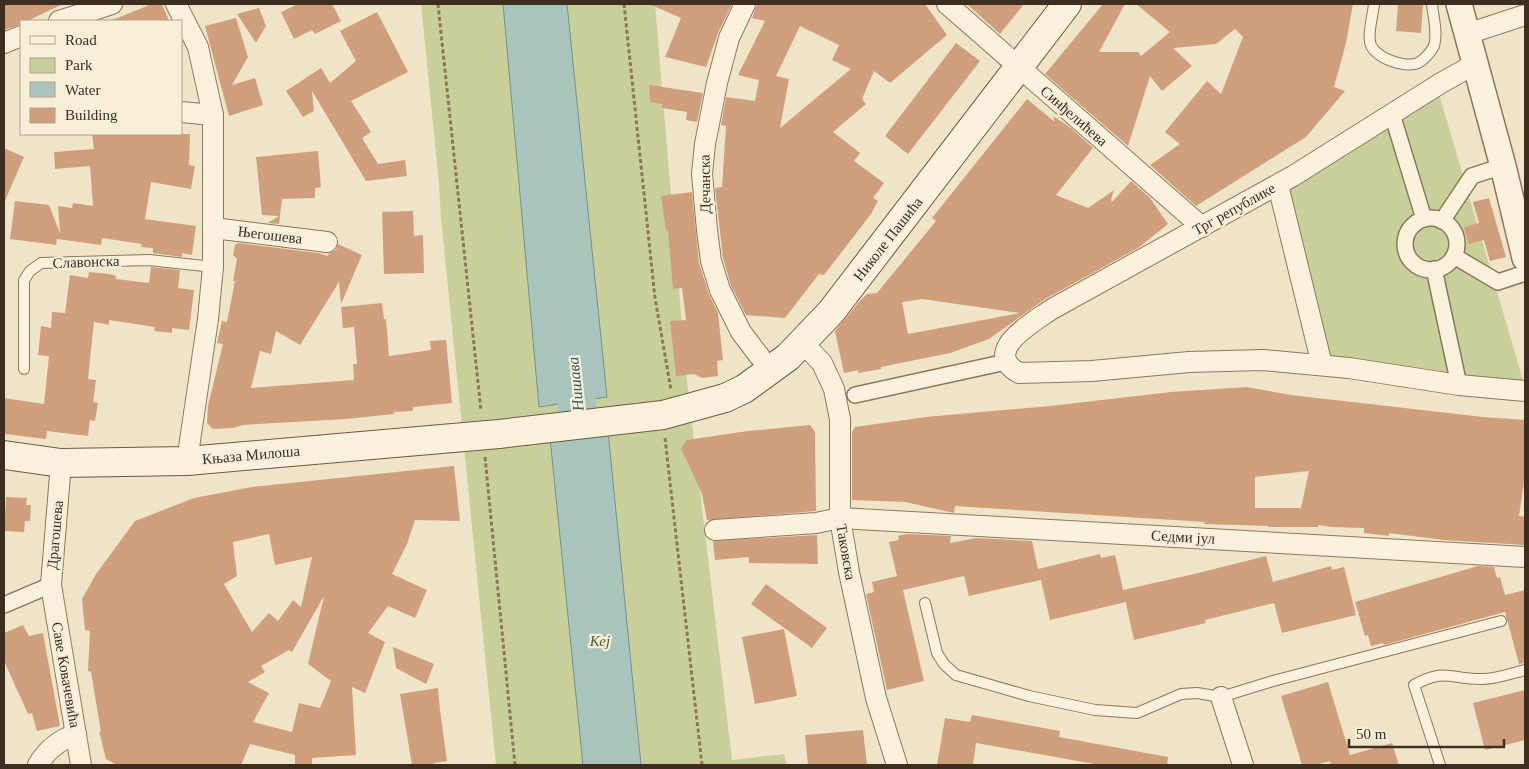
<svg xmlns="http://www.w3.org/2000/svg" width="1529" height="769" font-family="'Times New Roman',serif">
<rect width="100%" height="100%" fill="#f0e4c8"/>
<g fill="#c9cf9b">
<polygon points="421,4 655,4 686,373 732,760 784,754 787,765 496,765 441,218 439,184"/>
<polygon points="1437,87 1525,387 1325,362 1284,177"/>
</g>
<g fill="#a9c4bc" stroke="#6f938a">
<polygon points="503,4 567,4 607,397 539,407"/>
<polygon points="607,421 641,765 583,765 549,428"/>
</g>
<g fill="none" stroke-linecap="round" stroke-linejoin="round">
<polyline stroke="#a9c4bc" stroke-width="38" points="572,350 582,462"/>
</g>
<g fill="#cf9f7d" fill-rule="evenodd">
<polygon points="4,4 63,4 27,21 21,21 21,24 4,30"/>
<polygon points="152,4 162,4 169,21 110,21"/>
<polygon points="298,4 332,4 341,21 315,34 312,30 294,39 281,12"/>
<polygon points="649,4 732,4 718,33 706,67 665,57 681,18"/>
<path d="M 757,4 L 925,4 L 947,35 L 890,83 L 874,71 L 862,99 L 866,104 L 833,132 L 860,153 L 854,161 L 884,183 L 873,198 L 878,201 L 871,214 L 824,275 L 819,274 L 785,318 L 746,315 L 731,286 L 723,258 L 715,188 L 722,187 L 726,126 L 721,125 L 726,97 L 755,101 L 759,80 L 738,75 L 765,21 L 752,18 ZM 800,26 L 839,45 L 832,60 L 851,69 L 780,128 L 789,79 L 776,76 Z"/>
<polygon points="967,4 1024,4 1000,34"/>
<polygon points="1103,4 1125,4 1099,52 1138,52 1141,56 1170,32 1136,4 1353,4 1346,43 1334,87 1345,91 1306,137 1196,206 1150,165 1180,144 1165,132 1207,81 1221,94 1243,37 1235,29 1216,44 1173,48 1192,66 1162,91 1150,76 1128,146 1045,74"/>
<polygon points="1398,4 1423,4 1421,33 1396,31"/>
<polygon points="259,8 266,26 256,43 237,14"/>
<polygon points="377,12 408,72 351,101 371,132 362,138 378,164 405,160 407,176 366,181 312,91 314,111 303,117 286,91 321,68 330,83 356,61 340,31"/>
<polygon points="236,18 248,57 232,85 255,78 263,105 229,116 205,26"/>
<polygon points="956,43 980,61 908,154 885,136"/>
<polygon points="649,85 703,93 697,122 686,120 687,112 662,108 662,104 650,102"/>
<path d="M 1027,99 L 1055,122 L 1053,116 L 1071,128 L 1093,148 L 1056,195 L 1088,208 L 1114,190 L 1111,200 L 1112,202 L 1131,181 L 1150,198 L 1168,224 L 1138,248 L 1045,299 L 989,339 L 950,353 L 881,367 L 881,369 L 858,373 L 858,370 L 844,373 L 835,331 L 859,302 L 867,294 L 877,293 L 936,221 L 932,218 ZM 922,299 L 1020,313 L 908,334 L 902,302 Z"/>
<polygon points="92,134 190,134 189,165 195,166 191,189 151,182 145,219 196,226 192,255 182,253 182,257 153,253 153,248 141,247 142,244 102,238 101,245 57,239 56,245 10,239 15,201 49,205 60,233 58,206 72,208 73,203 93,206 90,166 55,169 54,152 94,149"/>
<polygon points="4,148 24,157 4,203"/>
<polygon points="318,151 321,187 315,188 315,198 282,199 279,224 268,223 279,216 262,215 256,157"/>
<polygon points="692,192 699,263 709,294 718,313 723,360 717,361 718,376 702,378 694,374 676,376 670,321 686,320 682,288 673,289 668,230 666,231 661,196"/>
<polygon points="1489,198 1506,257 1490,261 1484,240 1469,244 1464,227 1479,223 1473,202"/>
<polygon points="413,211 414,236 423,235 424,273 384,274 382,212"/>
<polygon points="238,243 318,253 328,256 329,253 336,250 338,244 362,255 341,304 339,282 300,345 276,331 271,354 260,351 251,388 354,380 353,364 357,364 354,327 343,328 341,307 382,303 384,319 386,319 389,356 431,350 430,341 446,340 452,403 413,407 413,411 394,412 394,414 346,419 243,425 233,428 213,429 207,423 208,406 223,344 217,343 222,321 227,322 235,281 233,281 237,259 233,255 235,245"/>
<polygon points="151,267 180,270 178,288 194,290 189,330 172,328 172,333 154,331 155,327 109,320 109,325 94,322 88,379 96,380 93,402 98,403 95,421 90,420 88,436 47,431 46,439 4,434 4,398 44,404 49,356 38,355 41,326 51,328 52,312 65,313 70,275 88,278 89,272 109,274 116,276 116,279 149,283"/>
<path d="M 1247,387 L 1291,395 L 1483,417 L 1525,420 L 1525,476 L 1519,516 L 1525,517 L 1525,545 L 1443,540 L 1389,533 L 1389,536 L 1364,533 L 1364,528 L 1332,527 L 1318,525 L 1318,527 L 1268,527 L 1268,526 L 1204,524 L 1205,522 L 970,507 L 955,506 L 954,513 L 905,502 L 852,500 L 852,432 L 855,427 L 926,417 L 1050,406 L 1171,392 ZM 1309,471 L 1301,508 L 1255,508 L 1255,477 Z"/>
<polygon points="810,425 815,432 816,511 707,520 702,494 681,448 687,440 748,431"/>
<path d="M 454,466 L 460,521 L 415,520 L 407,544 L 392,574 L 427,590 L 415,618 L 388,606 L 368,633 L 385,642 L 365,693 L 352,687 L 356,755 L 312,758 L 312,765 L 295,765 L 295,755 L 250,744 L 241,765 L 117,765 L 106,759 L 99,731 L 101,732 L 91,672 L 88,671 L 90,631 L 85,630 L 82,599 L 96,574 L 135,521 L 194,498 L 252,487 ZM 269,534 L 275,565 L 312,557 L 301,607 L 293,600 L 278,621 L 269,613 L 252,632 L 224,584 L 237,576 L 233,542 ZM 324,596 L 308,664 L 331,681 L 320,708 L 299,703 L 292,732 L 253,722 L 269,693 L 248,682 L 265,672 L 261,666 L 289,650 L 292,652 Z"/>
<polygon points="6,497 27,498 26,505 31,505 30,521 25,521 24,532 4,531"/>
<polygon points="907,534 951,536 950,543 976,538 1032,541 1038,569 1100,554 1101,558 1115,555 1126,602 1050,620 1041,580 969,596 964,576 903,590 924,681 887,690 866,594 874,592 872,582 897,576 889,542 899,540 898,536"/>
<polygon points="817,535 818,564 749,563 749,557 715,560 713,541"/>
<polygon points="1266,556 1273,582 1331,566 1332,570 1344,567 1356,615 1282,633 1274,603 1205,620 1206,623 1134,640 1123,590 1194,574"/>
<polygon points="1478,566 1494,567 1497,578 1500,577 1505,595 1525,590 1525,663 1519,664 1505,612 1384,645 1383,643 1371,646 1368,635 1365,636 1355,602"/>
<polygon points="766,584 827,628 812,648 751,604"/>
<polygon points="23,625 29,636 43,633 60,726 37,731 32,713 28,714 4,661 4,633"/>
<polygon points="784,629 797,696 755,704 742,637"/>
<polygon points="393,647 434,664 426,684 396,668"/>
<polygon points="1328,682 1350,755 1392,743 1399,765 1331,765 1330,761 1316,765 1302,765 1281,696"/>
<polygon points="438,688 440,710 447,761 434,763 434,765 412,765 400,694"/>
<polygon points="1525,690 1525,740 1485,750 1473,703"/>
<polygon points="972,715 1060,731 1059,737 1168,757 1167,765 1100,765 976,743 973,765 937,765 945,718 970,722"/>
<polygon points="863,730 867,765 808,765 805,735"/>
</g>
<g fill="none" stroke-linecap="round" stroke-linejoin="round">
<g stroke="#8d765c" stroke-width="12">
<g id="service">
<path d="M 1374,4 C 1373,16 1368,30 1370,42 C 1372,57 1405,69 1418,63 C 1424,60 1431,52 1434,46 C 1438,33 1433,16 1432,4"/>
<polyline points="24,369 24,280 30,271 41,263 149,260 213,267"/>
<polyline points="925,603 937,653 944,664 956,675 1029,696 1095,710 1137,713 1181,694 1197,693 1221,697 1273,681 1501,621"/>
<path d="M 1440,765 L 1414,685 C 1446,667 1451,680 1483,679 C 1496,679 1512,673 1525,670"/>
</g>
</g>
<g stroke="#8d765c" stroke-width="18">
<g id="pedestrian">
<polyline points="1392,114 1424,219"/>
<circle cx="1431" cy="244" r="26"/>
<polyline points="1442,221 1472,176 1503,166"/>
<polyline points="1454,256 1498,282 1525,273"/>
<polyline points="1434,269 1459,385"/>
<polyline points="855,395 1006,362"/>
<polyline points="4,605 51,585"/>
</g>
</g>
<g stroke="#8d765c" stroke-width="22">
<g id="minor">
<polyline points="176,4 198,47 213,115 213,267 208,319 187,461"/>
<polyline points="745,4 729,38 717,83 705,144 702,174 707,230 711,261 720,290 741,332 760,357"/>
<polyline points="947,4 1202,227"/>
<polyline points="59,21 112,4"/>
<polyline points="1467,34 1525,15"/>
<polyline points="4,43 21,36"/>
<path d="M 1475,64 L 1441,83 L 1293,176 L 1052,309 C 1034,322 980,351 1019,373 L 1092,371 L 1189,362 L 1263,360 L 1349,368 L 1459,385 L 1525,391"/>
<polyline points="181,112 213,115"/>
<polyline points="1278,185 1322,365"/>
<polyline points="213,228 327,242"/>
<polyline points="803,343 822,363 834,389 840,419 840,518 849,572 876,698 897,765"/>
<polyline points="61,463 51,585 81,765"/>
<polyline points="715,530 816,523 840,518 1525,557"/>
<polyline points="1221,697 1243,765"/>
<path d="M 38,765 C 47,749 59,740 76,734"/>
</g>
</g>
<g stroke="#8d765c" stroke-width="28">
<polyline id="tertiary" points="1459,4 1503,166 1525,258"/>
</g>
<g stroke="#6f573f" stroke-width="30">
<polyline id="secondary" points="4,455 61,463 187,461 499,434 663,415 725,398 744,389 788,357 831,312 1067,4"/>
</g>
<g stroke="#8d765c" stroke-width="3" stroke-dasharray="4 2.5" stroke-linecap="butt">
<polyline points="438,4 481,411"/>
<polyline points="624,4 655,298 671,390"/>
<polyline points="665,438 702,765"/>
<polyline points="485,457 515,765"/>
</g>
<use href="#service" stroke="#faf1dc" stroke-width="10"/>
<use href="#pedestrian" stroke="#faf1dc" stroke-width="15"/>
<use href="#minor" stroke="#faf1dc" stroke-width="20"/>
<use href="#tertiary" stroke="#faf1dc" stroke-width="25"/>
<use href="#secondary" stroke="#faf1dc" stroke-width="28"/>
</g>
<g text-anchor="middle" stroke-width="4.5" stroke-linejoin="round" paint-order="stroke">
<g font-size="15" fill="#3d2e20" stroke="#f7eed8">
<text transform="translate(1074 116) rotate(41)" y="5">Синђелићева</text>
<text transform="translate(705 184) rotate(-91)" y="5">Дечанска</text>
<text transform="translate(1234 209) rotate(-29)" y="5">Трг републике</text>
<text transform="translate(270 235) rotate(7)" y="5">Његошева</text>
<text transform="translate(888 239) rotate(-52)" y="5">Николе Пашића</text>
<text transform="translate(86 262) rotate(-2)" y="5">Славонска</text>
<text transform="translate(251 455) rotate(-5)" y="5">Књаза Милоша</text>
<text transform="translate(55 535) rotate(-85)" y="5">Драгошева</text>
<text transform="translate(1183 537) rotate(3)" y="5">Седми јул</text>
<text transform="translate(846 552) rotate(80)" y="5">Таковска</text>
<text transform="translate(66 675) rotate(80)" y="5">Саве Ковачевића</text>
</g>
<g font-size="15" font-style="italic" fill="#4d5a26" stroke="#f7eed8">
<text x="600" y="646">Кеј</text>
</g>
<g font-size="16" font-style="italic" fill="#2f5d5a" stroke="#f7eed8">
<text transform="translate(575 384) rotate(-96)" y="6">Нишава</text>
</g>
</g>
<rect width="1529" height="769" fill="none" stroke="#3d2e20" stroke-width="10"/>
<rect x="20" y="20" width="162" height="115" fill="#f7eed8" stroke="#ada18e"/>
<rect x="30" y="36" width="25" height="8" fill="#faf1dc" stroke="#ada18e"/>
<text x="65" y="45" font-size="15" fill="#3d2e20">Road</text>
<rect x="30" y="58" width="25" height="15" fill="#c9cf9b" stroke="#ada18e"/>
<text x="65" y="70" font-size="15" fill="#3d2e20">Park</text>
<rect x="30" y="82" width="25" height="15" fill="#a9c4bc" stroke="#ada18e"/>
<text x="65" y="95" font-size="15" fill="#3d2e20">Water</text>
<rect x="30" y="108" width="25" height="15" fill="#cf9f7d" stroke="#ada18e"/>
<text x="65" y="120" font-size="15" fill="#3d2e20">Building</text>
<path d="M1349 739v8h155v-8" fill="none" stroke="#3d2e20" stroke-width="2.5"/>
<text x="1356" y="739" font-size="15" fill="#3d2e20" stroke="#f7eed8" stroke-width="4" paint-order="stroke">50 m</text>
</svg>
